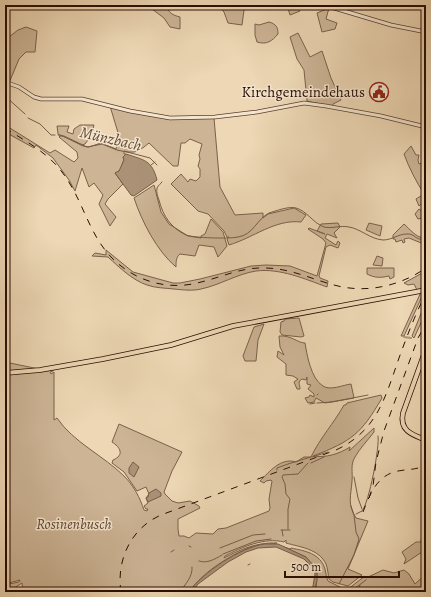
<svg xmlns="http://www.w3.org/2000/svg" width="431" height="597" font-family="Alegreya,serif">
<rect width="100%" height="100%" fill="#edd7b4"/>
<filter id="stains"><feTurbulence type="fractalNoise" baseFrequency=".005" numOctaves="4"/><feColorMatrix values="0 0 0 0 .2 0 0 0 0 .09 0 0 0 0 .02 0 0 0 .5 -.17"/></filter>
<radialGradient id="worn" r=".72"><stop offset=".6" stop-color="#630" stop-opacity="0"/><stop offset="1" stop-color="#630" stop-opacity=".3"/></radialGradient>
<g fill="#ccb495" stroke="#7b604a">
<path d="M 144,5 L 166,5 C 169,13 172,15 180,17 L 180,29 L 170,27 L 164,18 L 152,9 Z"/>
<polygon points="218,5 239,5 244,10 242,25 228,23 224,12"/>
<polygon points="287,5 298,5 300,11 290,15"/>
<polygon points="329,8 326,19 337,23 335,29 322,32 317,13"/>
<path d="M 269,22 C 276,24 278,27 278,34 C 272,41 267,45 257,42 L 255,35 L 255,24 L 259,25 Z"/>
<polygon points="26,27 37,31 35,52 26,52 19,59 9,83 5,82 7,72 5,71 5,40 18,30"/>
<polygon points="298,33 310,57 322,51 331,78 341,100 333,104 333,107 307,101 304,70 297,59 290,37"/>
<path d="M 110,106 L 176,119 L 214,118 L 220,187 L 235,215 L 263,213 L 263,218 L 268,214 L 294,208 L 306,215 L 301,222 C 275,219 253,238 229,245 L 227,239 L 229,237 L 227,237 L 224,231 L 208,214 L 198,211 L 171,184 L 181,174 L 188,182 L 190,179 L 196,181 L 200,177 L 200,169 L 198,166 L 200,159 L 199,155 L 202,144 L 190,139 L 185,143 L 181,143 L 178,166 L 173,166 L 149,143 C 139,151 136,154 124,151 L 124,154 L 126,154 L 123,157 L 124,160 C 121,165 122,171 115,173 L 123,184 L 108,199 L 105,204 L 116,217 L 110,226 L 99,204 L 103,195 L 94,183 L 89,187 L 82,168 L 75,191 L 69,180 L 53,158 L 36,145 L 34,148 L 5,132 L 5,125 L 50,153 L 55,150 L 74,162 L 78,158 L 77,152 L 59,137 L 60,136 L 63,136 L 83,146 L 89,147 L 101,143 L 116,149 L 119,136 Z"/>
<polygon points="80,125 94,125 91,136 85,144 82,145 58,134 57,126 69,126 67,132 73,134 74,129"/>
<path d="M 411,146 L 416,155 L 419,155 L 418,160 L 419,164 L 422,163 L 426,177 L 426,200 L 419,206 L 416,199 L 424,194 C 416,181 409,168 404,154 Z"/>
<path d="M 154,185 L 161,212 L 169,224 L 188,236 L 201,238 L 201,236 L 205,234 L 211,219 L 223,232 L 227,246 L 218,257 L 214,247 L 199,245 L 195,256 L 180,254 C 176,257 176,262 176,267 C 157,251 142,222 134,198 Z"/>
<polygon points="419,209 426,214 426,221 422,218 418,219 415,214"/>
<path d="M 338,223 L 340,227 L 334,233 L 337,238 L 327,234 L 325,238 L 336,245 L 338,241 L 340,243 L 338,248 L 330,245 L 326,247 L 325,251 L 319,276 L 320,278 L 328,281 L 327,287 C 305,279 280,268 256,271 C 237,274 220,285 201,289 C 193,291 183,290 174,289 C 165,288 155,288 147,285 C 132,280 119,267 108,257 L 92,256 L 95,253 L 106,255 L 106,250 L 133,272 L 173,283 L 180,283 L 200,279 L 251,266 L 266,265 L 290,266 L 317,276 L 326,243 L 323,239 L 308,229 L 309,228 L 325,234 L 317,231 L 321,224 Z"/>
<polygon points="369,223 382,226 380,236 366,230"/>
<path d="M 404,224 C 410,229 415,237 424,238 L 426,234 L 426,245 L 409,238 L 404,239 L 405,242 L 403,243 L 402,240 L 396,242 L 395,239 L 393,239 L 393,235 Z"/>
<polygon points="377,256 383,258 382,266 373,265"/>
<path d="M 367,268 L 394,268 L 394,277 L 390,279 L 389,276 C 380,278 375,278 367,274 Z"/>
<polygon points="426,271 426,285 425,288 417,290 414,284 408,285 404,283"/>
<polygon points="421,292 424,292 404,336 401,336"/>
<polygon points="426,301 426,312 414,338 412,336"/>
<polygon points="299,318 304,336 301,337 282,335 280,332 281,322 284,321 285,319"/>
<polygon points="264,324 258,340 256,361 245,361 243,356 254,327"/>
<path d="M 279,336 C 291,335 298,343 305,343 C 307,355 311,379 323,386 C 330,391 343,385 351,384 L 354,398 L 325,403 L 316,398 L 314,402 L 308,403 L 305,398 L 309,397 L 310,395 L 314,397 L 314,394 L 308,389 L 311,385 L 307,384 L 307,377 L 306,380 L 302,379 C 297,382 300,384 300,389 L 297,389 L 294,382 L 298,379 L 293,376 L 286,375 L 286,364 L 277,357 L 278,351 L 284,355 L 280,347 Z"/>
<polygon points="5,362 39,369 5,372"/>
<path d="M 53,369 L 53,371 L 50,372 L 51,374 L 54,372 L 54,420 L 57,418 C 73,442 104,456 124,476 C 134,486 140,498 144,510 L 147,511 L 148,509 L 146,509 L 144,506 L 148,503 L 146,498 L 149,494 L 146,487 L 137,491 L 124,472 L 112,463 L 113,460 C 125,455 120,447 112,442 L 119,424 L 182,452 L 172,471 L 164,492 L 165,494 L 172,501 L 178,503 L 190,501 L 199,506 L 200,508 L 178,519 L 178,529 L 179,536 L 184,536 L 189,538 L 196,533 L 213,534 L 218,529 L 226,528 L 269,511 L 270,508 L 269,499 L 272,481 L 271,480 L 266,481 L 264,483 L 260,481 C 269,472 281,457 296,462 L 304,457 L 311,457 C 320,438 334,423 344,405 L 346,405 L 347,403 L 381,395 L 382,398 C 361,434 352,441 313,456 C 326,458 339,454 350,447 L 349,451 L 374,428 L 374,432 C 368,440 360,448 355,457 C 350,465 353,472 352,481 C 351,496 347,504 356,518 L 368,521 L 348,569 L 362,575 L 348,586 L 333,582 L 329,579 C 328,575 328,569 326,564 C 319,549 300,547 286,543 L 286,540 L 284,542 C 265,537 242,547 225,556 L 224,558 C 241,549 258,542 277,543 C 267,545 256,544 246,549 C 226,558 202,573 189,592 L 23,592 L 22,583 L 11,590 L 5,587 L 9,584 L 19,582 L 20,580 L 5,584 L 5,374 Z"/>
<polygon points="426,522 426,558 422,552 404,564 406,559 402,552 416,542 421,542 423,525"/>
<path d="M 284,547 L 290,549 L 291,548 C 305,551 320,553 325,569 C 326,573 326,577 328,581 L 342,588 L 348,589 L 365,576 L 366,578 L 383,570 L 394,573 L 404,570 L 409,574 L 415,584 L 426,574 L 426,583 L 419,589 L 421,592 L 316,592 L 317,571 L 306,557 Z"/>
</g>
<g fill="#ab9277" stroke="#775c47">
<path d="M 126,154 C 144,160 152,160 157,180 L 134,196 L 131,195 L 115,173 L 119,171 L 124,160 L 123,157 Z"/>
<polygon points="133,462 139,467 134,477 129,473 129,468"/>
<polygon points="156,489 161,493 161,496 148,502 146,498 148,497 149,493"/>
<path d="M 264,544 L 278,544 L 306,557 L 314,566 L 317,571 L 317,581 L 314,592 L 312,592 L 315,574 L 314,569 L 304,559 L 276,547 L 258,548 L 246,552 L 228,562 L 198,584 L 192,592 L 189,592 C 203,572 240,548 264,544 Z"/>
</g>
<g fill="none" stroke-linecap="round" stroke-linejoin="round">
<g stroke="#775c47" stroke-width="1">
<polyline points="5,96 25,114"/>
<polyline points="28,118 40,124 51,135 55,135"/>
<polyline points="58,135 64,136 87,147 102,144 117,150 131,153 150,158 157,165"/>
<polyline points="151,165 155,162"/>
<path d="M 162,182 C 161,184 158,185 157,188 C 156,193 158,197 159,200 C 163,216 171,228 186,235 C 194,238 229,239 238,237 C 253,235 257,219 269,213 C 276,211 288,206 296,208 C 307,211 313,223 324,227 C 332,229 340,225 349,227 C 361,229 370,239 383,240 C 392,240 398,234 407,234 C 415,233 417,243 426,238"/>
<polyline points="317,395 318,394"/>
<polyline points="317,403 332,402 368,395"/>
<polyline points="310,404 315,403"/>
<polyline points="312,457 328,452"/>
<polyline points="311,463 324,457"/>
<polyline points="277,470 277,468 288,464 311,457"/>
<polyline points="354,477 358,498 362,509"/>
<path d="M 356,514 C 358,513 360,512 362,511 C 369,503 380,446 378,436"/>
<path d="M 288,529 L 288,509 L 290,499 L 286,494 L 285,484 L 282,477 L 283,475 C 288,475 293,474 298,474 L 308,463"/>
<polyline points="281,530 290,530"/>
<polyline points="282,530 283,536"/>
<polyline points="189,546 191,547"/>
<polyline points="220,548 253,535 265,534"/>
<polyline points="171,552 174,550"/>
<polyline points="223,554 256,541 271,539"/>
<path d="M 199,561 C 207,564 215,559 222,555"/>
<polyline points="248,565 250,564"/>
<polyline points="339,584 354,555 359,539 356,532 354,515 351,506"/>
<polyline points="336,589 338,587"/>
<path d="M 180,592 C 185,584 193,577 192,567"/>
<polyline points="350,592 366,580"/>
<polyline points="358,592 360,585"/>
</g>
<polyline stroke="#ab9277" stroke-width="2" points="404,337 411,338"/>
<g stroke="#5b3f2d" stroke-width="4.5">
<g id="minor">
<polyline points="324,5 391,25 426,32"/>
<polyline points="5,82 19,87 34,97 41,99 82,99 130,111 170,118 215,117 257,112 304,103 326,106 381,116 426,127"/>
</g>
</g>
<g stroke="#2a0c00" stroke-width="5.5">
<g id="major">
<path d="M 426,349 L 403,413 C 399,431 413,435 426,440"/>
<polyline points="5,373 40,370 103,359 171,345 233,326 426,290"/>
</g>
</g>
<use href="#minor" stroke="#f3e5ce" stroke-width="3"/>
<use href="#major" stroke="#edd7b4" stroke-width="4"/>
<g stroke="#2a0c00" stroke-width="1" stroke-dasharray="7 7" stroke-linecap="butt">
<path d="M 5,128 C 25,141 47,152 62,172 C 87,205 89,244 125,269 C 146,284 173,289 197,283 C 220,278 241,267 264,268 C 290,268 311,279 334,285 C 366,294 400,286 426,268"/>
<polyline points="369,498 373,486 376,462 384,431 418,338 426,324"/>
<path d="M 363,512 C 370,494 377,475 398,471 C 408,469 417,470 426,465"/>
<path d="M 121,592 C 116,560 131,528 161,515 L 336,450 C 377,431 385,398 399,358 C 407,336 415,315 426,293"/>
</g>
</g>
<defs>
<g id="civic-ring" transform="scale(1)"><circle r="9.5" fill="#f3e5ce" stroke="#8f2418" stroke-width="1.5"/><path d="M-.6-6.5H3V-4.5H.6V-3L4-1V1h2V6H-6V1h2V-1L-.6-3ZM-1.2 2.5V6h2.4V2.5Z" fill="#8f2418"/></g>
</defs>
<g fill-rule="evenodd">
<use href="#civic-ring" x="379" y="92"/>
</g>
<g text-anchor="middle" stroke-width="3" stroke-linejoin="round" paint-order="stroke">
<g font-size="15" fill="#2a0c00" stroke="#f3e5ce" text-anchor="end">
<text x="365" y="97">Kirchgemeindehaus</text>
</g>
<g font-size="15" font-style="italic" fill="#634734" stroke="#f3e5ce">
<text x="74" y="529">Rosinenbusch</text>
</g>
<g font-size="16" font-style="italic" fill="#644836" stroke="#f3e5ce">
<text transform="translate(111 138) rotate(13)" y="6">Münzbach</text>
</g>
</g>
<rect width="431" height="597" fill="none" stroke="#edd7b4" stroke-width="20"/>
<rect x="6" y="6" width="419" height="585" fill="none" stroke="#2a0c00" stroke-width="2"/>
<rect x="10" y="10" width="411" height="577" fill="none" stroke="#2a0c00"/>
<path d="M285 571v6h114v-6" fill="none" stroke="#2a0c00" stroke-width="2"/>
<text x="291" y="571" font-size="12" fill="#2a0c00" stroke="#f3e5ce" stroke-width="3" paint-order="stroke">500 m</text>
<rect width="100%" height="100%" filter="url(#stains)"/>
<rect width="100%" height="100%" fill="url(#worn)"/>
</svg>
